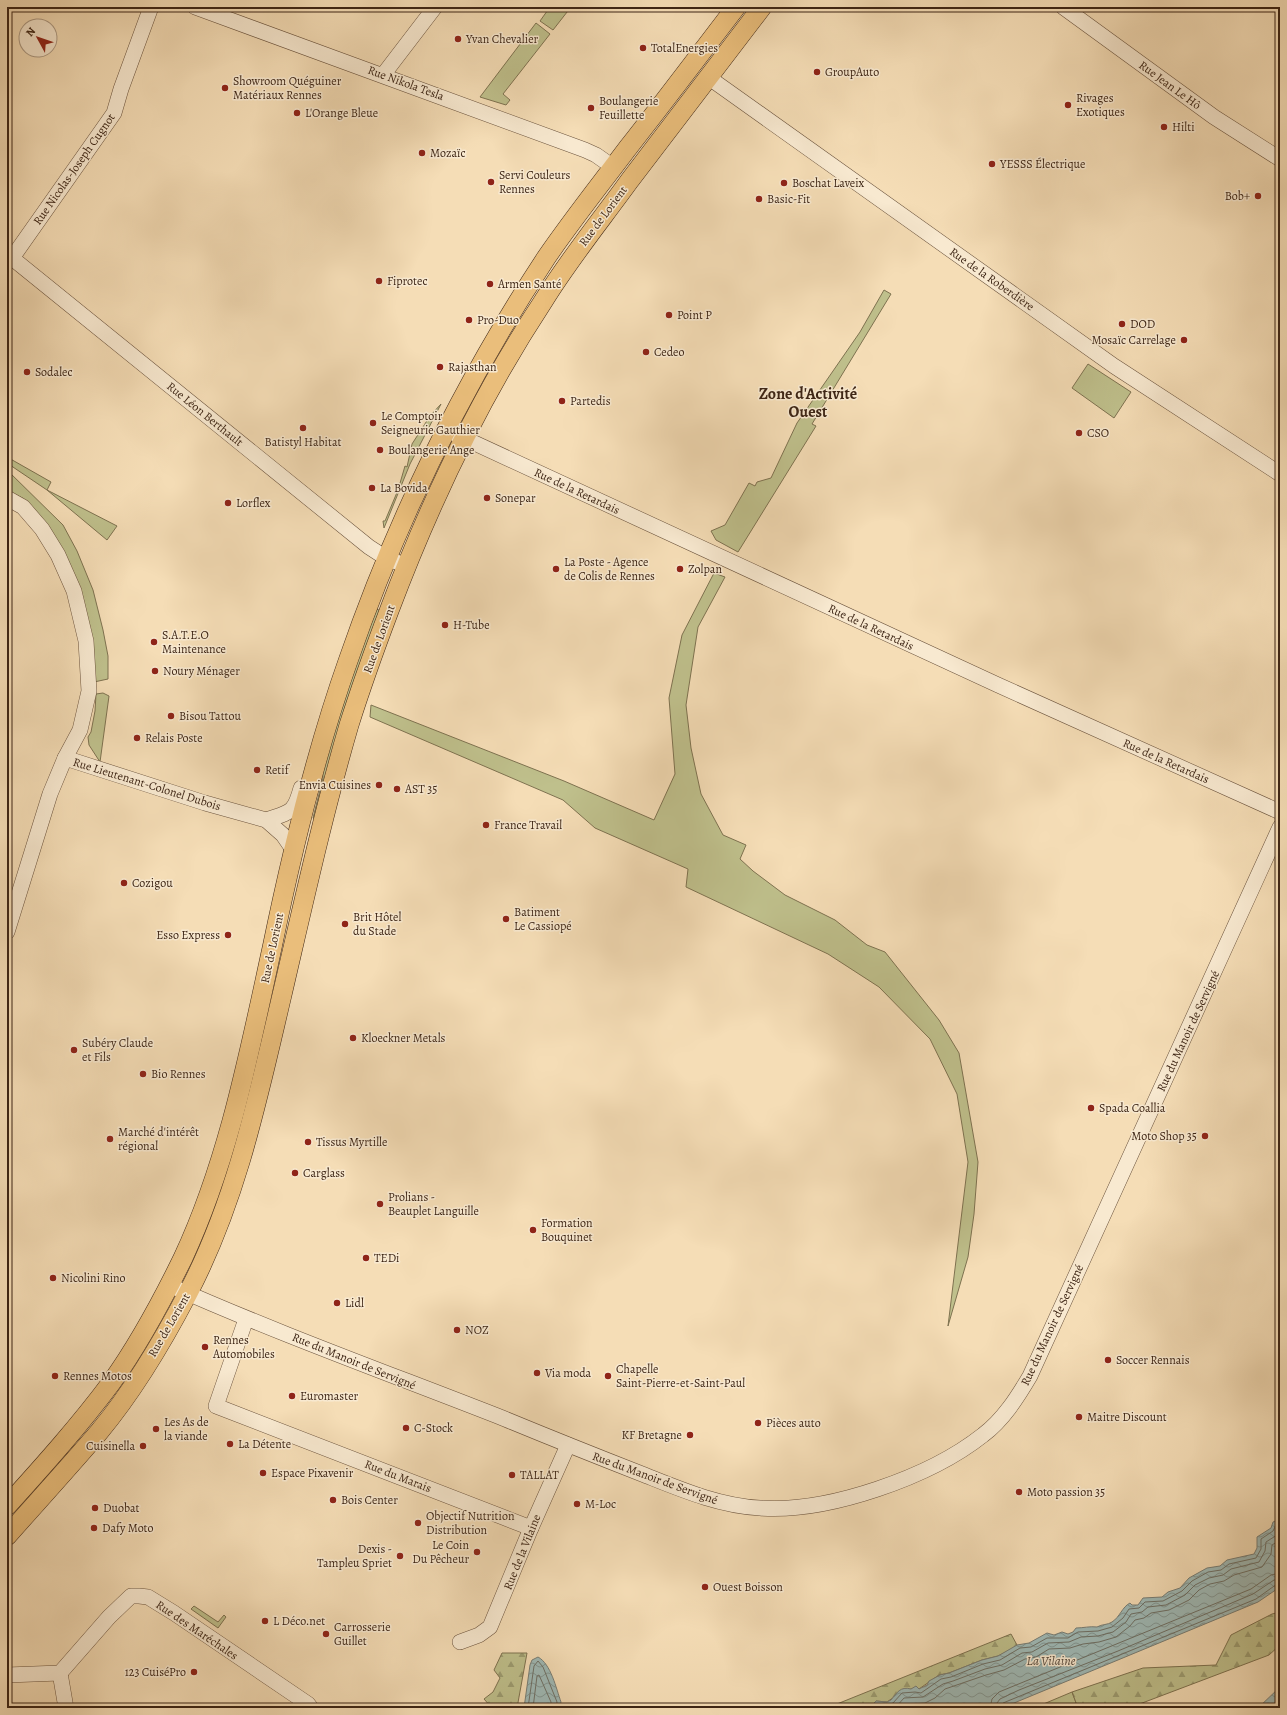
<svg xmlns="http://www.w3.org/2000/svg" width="1287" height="1715" font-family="Alegreya,serif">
<defs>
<pattern id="forest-firs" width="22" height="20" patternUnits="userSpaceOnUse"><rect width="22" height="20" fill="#bfc08c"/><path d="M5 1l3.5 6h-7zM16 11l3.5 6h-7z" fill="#9c9c71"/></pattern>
<pattern id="water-waves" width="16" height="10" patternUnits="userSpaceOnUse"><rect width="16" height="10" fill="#9fbab7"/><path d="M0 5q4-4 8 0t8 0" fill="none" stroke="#839794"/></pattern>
</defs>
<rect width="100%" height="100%" fill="#f5ddb6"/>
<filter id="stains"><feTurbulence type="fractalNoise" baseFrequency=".005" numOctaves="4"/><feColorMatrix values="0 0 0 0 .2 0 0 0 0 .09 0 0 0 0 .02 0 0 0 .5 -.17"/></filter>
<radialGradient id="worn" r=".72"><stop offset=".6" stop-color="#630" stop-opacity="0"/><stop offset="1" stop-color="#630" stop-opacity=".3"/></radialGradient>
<g fill="#bfc08c" stroke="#7e7250">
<polygon points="550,7 571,7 553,30 540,21"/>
<polygon points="536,23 550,34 503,94 510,100 506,105 480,97"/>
<polygon points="884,290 891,294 812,424 816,426 738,552 716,540 711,531 725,525 749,483 755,486 757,482 771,478 797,423 860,332"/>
<polygon points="1088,364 1131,392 1114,418 1072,388"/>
<polygon points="441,404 410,464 384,528 383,521 385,521 398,490 405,466 407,467 412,444 430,416"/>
<polygon points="7,457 51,482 47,490 117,526 107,540 47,490 7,463"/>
<polygon points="7,470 63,525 77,551 93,590 103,630 108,656 108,679 94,682 91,642 24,499 7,490"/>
<polygon points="714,573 725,577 698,627 686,705 691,748 701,794 723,835 746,845 740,859 753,871 785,895 835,920 867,945 885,952 939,1020 959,1053 978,1162 974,1214 968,1257 948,1326 968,1162 957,1094 930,1039 879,987 828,954 686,887 688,869 595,828 563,800 370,717 371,705 564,781 654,820 675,774 669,698 682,635"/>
<polygon points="373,608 382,611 318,819 313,818 323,778 322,766"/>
<polygon points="103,693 109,696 100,762 89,745 88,737 91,732 95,711 96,694"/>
<polygon points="194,1606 218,1622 224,1615 226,1617 218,1628 191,1609"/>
<polygon points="1072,1692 1078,1708 1034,1708"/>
</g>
<g fill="url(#forest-firs)" stroke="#7e7250">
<polygon points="1280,1612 1280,1645 1269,1655 1129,1708 1078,1708 1072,1692 1143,1668 1216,1665 1231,1635 1272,1614"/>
<polygon points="1011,1634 1017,1645 1016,1647 998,1656 982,1660 949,1673 939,1675 919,1689 911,1689 894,1697 887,1702 876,1701 870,1708 827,1708"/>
<polygon points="502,1653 527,1653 517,1708 492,1708 484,1699 493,1692 500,1678 494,1670"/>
</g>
<g fill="url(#water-waves)" stroke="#787e76">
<path d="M 1280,1519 L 1280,1587 L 1258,1602 L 1002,1708 L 870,1708 L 876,1701 L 887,1702 L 891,1700 C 897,1693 900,1686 911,1689 L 916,1686 L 919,1689 L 927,1685 L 929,1681 L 940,1675 L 949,1673 L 982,1660 L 998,1656 L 1017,1645 L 1029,1643 L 1047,1633 L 1054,1635 L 1062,1632 L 1068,1634 L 1073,1632 L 1076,1628 C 1083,1628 1090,1626 1097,1627 C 1102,1624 1108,1625 1112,1622 C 1120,1617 1122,1607 1130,1603 L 1132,1605 L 1138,1605 L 1143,1598 L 1162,1597 L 1168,1592 L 1180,1588 L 1189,1578 L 1207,1568 L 1220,1566 L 1227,1560 L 1254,1554 L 1257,1548 L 1257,1537 L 1271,1528 L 1273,1522 Z"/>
<path d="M 538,1657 C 551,1664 556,1688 561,1702 L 560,1706 L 557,1708 L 524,1708 L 530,1665 L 532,1660 Z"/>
<polygon points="1280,1687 1280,1708 1258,1708"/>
</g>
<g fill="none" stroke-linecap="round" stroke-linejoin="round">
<g stroke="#6e7066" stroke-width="1">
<polyline points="528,1708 534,1666 538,1661 543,1667 557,1702 556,1708"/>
<polyline points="533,1708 537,1676 539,1675 551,1702 551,1708"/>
<polyline points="876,1708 878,1705 887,1706 893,1703 902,1693 915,1692 921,1693 941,1679 951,1677 983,1664 1000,1660 1020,1648 1031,1647 1047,1638 1068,1638 1078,1632 1098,1631 1112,1627 1123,1618 1129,1609 1139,1608 1145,1602 1163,1601 1182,1591 1192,1581 1208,1572 1221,1570 1229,1564 1256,1558 1261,1549 1261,1539 1273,1531 1276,1525 1280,1523"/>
<polyline points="895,1708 904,1698 923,1697 943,1684 953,1681 985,1669 1002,1665 1022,1653 1032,1652 1048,1643 1069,1642 1081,1637 1098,1636 1113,1632 1126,1622 1131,1614 1142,1612 1148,1607 1166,1605 1185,1595 1195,1585 1209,1578 1223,1575 1231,1569 1259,1562 1265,1551 1266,1542 1277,1535 1280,1529"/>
<polyline points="904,1708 908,1704 925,1703 935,1698 945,1689 986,1675 1004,1670 1025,1659 1036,1657 1049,1649 1070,1648 1083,1644 1099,1642 1116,1637 1130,1626 1135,1620 1144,1618 1151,1613 1169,1610 1189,1600 1199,1590 1210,1584 1224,1581 1234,1575 1262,1567 1271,1554 1272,1545 1280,1540"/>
<polyline points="990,1708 992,1699 999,1692 1251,1589 1271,1575 1280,1573"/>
<polyline points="996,1708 997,1703 1000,1699 1019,1690 1118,1651 1253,1594 1274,1580 1280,1579"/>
<polyline points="1001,1708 1003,1703 1256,1599 1277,1584 1280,1584"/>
</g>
<g stroke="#6b533d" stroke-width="16">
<g id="minor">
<polyline points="195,7 585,150 596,155 613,167"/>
<polyline points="1063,7 1214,117 1280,159"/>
<polyline points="383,75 435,7"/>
<polyline points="708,77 1114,366 1280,474"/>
<polyline points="7,254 369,547 386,558 407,566"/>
<polyline points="12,258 114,113 121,89 151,7"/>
<polyline points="455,434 998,685 1280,812"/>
<polyline points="7,498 23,507 42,529 58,555 74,591 86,641 89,691 80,730 65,758 50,794 7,932"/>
<polyline points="65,758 205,803 266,820 283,835 294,851"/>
<path d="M 266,820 C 290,812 294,814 301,788"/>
<path d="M 169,1285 C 279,1334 393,1375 505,1419 C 551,1438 596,1456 642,1474 C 680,1489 719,1506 760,1508 C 828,1513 930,1477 983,1435 C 1003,1420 1017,1398 1030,1376 L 1280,827"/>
<polyline points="246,1319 216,1406 531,1528"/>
<polyline points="460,1642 479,1635 490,1627 531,1528 568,1445"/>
<polyline points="60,1673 66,1708"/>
<polyline points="7,1675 60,1673 109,1617 131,1596 139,1596 148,1597 174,1613 308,1704 311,1708"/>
</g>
</g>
<g stroke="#3d2515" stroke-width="20">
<g id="major">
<path d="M 7,1506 C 43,1466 79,1426 111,1383 C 139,1344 162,1301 183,1258 C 229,1159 249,1053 272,948 C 292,851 315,754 348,661 C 397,519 463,384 546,258 C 572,220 600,185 627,149 C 664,102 700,54 736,7"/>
<path d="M 7,1536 C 38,1501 69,1467 99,1432 C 134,1390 163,1341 188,1293 C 237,1199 258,1097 282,995 C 303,905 323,814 349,725 C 361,687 375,648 389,611 C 430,502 480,397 544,300 C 570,258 601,220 630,180 C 674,122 718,65 762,7"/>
</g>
</g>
<use href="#minor" stroke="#f8e9d0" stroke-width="15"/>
<use href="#major" stroke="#eabe7b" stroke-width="19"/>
</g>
<g fill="#8f2418" stroke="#f8e9d0" stroke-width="1.5">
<circle cx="458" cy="39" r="4"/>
<circle cx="643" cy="48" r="4"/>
<circle cx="817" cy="72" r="4"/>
<circle cx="225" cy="88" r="4"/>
<circle cx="1068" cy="105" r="4"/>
<circle cx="591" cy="108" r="4"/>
<circle cx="297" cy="113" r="4"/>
<circle cx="1164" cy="127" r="4"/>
<circle cx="422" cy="153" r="4"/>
<circle cx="992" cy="164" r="4"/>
<circle cx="491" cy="182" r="4"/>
<circle cx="784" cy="183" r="4"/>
<circle cx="1258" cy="196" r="4"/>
<circle cx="759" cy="199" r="4"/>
<circle cx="379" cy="281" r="4"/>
<circle cx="490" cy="284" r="4"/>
<circle cx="669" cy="315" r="4"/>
<circle cx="469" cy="320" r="4"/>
<circle cx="1122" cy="324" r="4"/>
<circle cx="1184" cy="340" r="4"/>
<circle cx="646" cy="352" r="4"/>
<circle cx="440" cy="367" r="4"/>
<circle cx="27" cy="372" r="4"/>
<circle cx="562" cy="401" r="4"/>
<circle cx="373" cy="423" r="4"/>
<circle cx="303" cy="428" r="4"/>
<circle cx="1079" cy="433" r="4"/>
<circle cx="380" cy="450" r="4"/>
<circle cx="372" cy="488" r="4"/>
<circle cx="487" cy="498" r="4"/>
<circle cx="228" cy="503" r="4"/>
<circle cx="556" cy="569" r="4"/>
<circle cx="680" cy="569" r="4"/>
<circle cx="445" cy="625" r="4"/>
<circle cx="154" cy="642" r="4"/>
<circle cx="155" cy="671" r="4"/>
<circle cx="171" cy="716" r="4"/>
<circle cx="137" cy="738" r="4"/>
<circle cx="257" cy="770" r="4"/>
<circle cx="379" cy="785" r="4"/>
<circle cx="397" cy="789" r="4"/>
<circle cx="486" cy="825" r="4"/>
<circle cx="124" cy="883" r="4"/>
<circle cx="506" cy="919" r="4"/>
<circle cx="345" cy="924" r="4"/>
<circle cx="228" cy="935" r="4"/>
<circle cx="353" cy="1038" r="4"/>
<circle cx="74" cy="1050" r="4"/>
<circle cx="143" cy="1074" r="4"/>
<circle cx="1091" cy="1108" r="4"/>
<circle cx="1205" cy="1136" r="4"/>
<circle cx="110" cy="1139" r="4"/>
<circle cx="308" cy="1142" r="4"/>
<circle cx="295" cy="1173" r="4"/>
<circle cx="380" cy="1204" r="4"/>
<circle cx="533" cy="1230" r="4"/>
<circle cx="366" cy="1258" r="4"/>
<circle cx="53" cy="1278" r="4"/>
<circle cx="337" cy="1303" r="4"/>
<circle cx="457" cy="1330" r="4"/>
<circle cx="205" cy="1347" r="4"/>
<circle cx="1108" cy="1360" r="4"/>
<circle cx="537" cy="1373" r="4"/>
<circle cx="55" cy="1376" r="4"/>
<circle cx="608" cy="1376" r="4"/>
<circle cx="292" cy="1396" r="4"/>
<circle cx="1079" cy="1417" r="4"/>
<circle cx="758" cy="1423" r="4"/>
<circle cx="406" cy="1428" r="4"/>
<circle cx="156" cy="1429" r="4"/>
<circle cx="690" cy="1435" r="4"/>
<circle cx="230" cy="1444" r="4"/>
<circle cx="143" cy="1446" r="4"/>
<circle cx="263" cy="1473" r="4"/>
<circle cx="512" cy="1475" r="4"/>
<circle cx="1019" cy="1492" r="4"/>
<circle cx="333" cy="1500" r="4"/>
<circle cx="577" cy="1504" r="4"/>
<circle cx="95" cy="1508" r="4"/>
<circle cx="418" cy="1523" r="4"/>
<circle cx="94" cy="1528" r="4"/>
<circle cx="477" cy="1552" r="4"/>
<circle cx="400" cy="1556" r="4"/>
<circle cx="705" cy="1587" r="4"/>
<circle cx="265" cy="1621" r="4"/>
<circle cx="326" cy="1634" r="4"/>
<circle cx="194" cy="1672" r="4"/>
</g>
<g text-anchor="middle" stroke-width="3" stroke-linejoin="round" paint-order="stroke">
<g font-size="12" fill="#3d2515" stroke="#f8e9d0" text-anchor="start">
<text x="466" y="43">Yvan Chevalier</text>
<text x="651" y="52">TotalEnergies</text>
<text x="825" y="76">GroupAuto</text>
<text x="233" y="85">Showroom Quéguiner<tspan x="233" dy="14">Matériaux Rennes</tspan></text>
<text x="1076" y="102">Rivages<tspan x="1076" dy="14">Exotiques</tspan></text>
<text x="599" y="105">Boulangerie<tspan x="599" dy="14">Feuillette</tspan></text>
<text x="305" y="117">L'Orange Bleue</text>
<text x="1172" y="131">Hilti</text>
<text x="430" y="157">Mozaïc</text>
<text x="1000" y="168">YESSS Électrique</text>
<text x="499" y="179">Servi Couleurs<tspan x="499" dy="14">Rennes</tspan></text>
<text x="792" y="187">Boschat Laveix</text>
<text x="1250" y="200" text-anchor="end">Bob+</text>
<text x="767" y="203">Basic-Fit</text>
<text x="387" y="285">Fiprotec</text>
<text x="498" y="288">Armen Santé</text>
<text x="677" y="319">Point P</text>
<text x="477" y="324">Pro-Duo</text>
<text x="1130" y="328">DOD</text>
<text x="1176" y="344" text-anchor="end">Mosaïc Carrelage</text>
<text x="654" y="356">Cedeo</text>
<text x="448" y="371">Rajasthan</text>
<text x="35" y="376">Sodalec</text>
<text x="570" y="405">Partedis</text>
<text x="381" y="420">Le Comptoir<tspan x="381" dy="14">Seigneurie Gauthier</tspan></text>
<text x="1087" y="437">CSO</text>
<text x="303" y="446" text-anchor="middle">Batistyl Habitat</text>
<text x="388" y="454">Boulangerie Ange</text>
<text x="380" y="492">La Bovida</text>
<text x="495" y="502">Sonepar</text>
<text x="236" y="507">Lorflex</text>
<text x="564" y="566">La Poste - Agence<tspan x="564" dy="14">de Colis de Rennes</tspan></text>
<text x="688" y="573">Zolpan</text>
<text x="453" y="629">H-Tube</text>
<text x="162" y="639">S.A.T.E.O<tspan x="162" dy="14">Maintenance</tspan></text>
<text x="163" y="675">Noury Ménager</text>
<text x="179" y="720">Bisou Tattou</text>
<text x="145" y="742">Relais Poste</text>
<text x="265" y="774">Retif</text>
<text x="371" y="789" text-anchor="end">Envia Cuisines</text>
<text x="405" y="793">AST 35</text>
<text x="494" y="829">France Travail</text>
<text x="132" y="887">Cozigou</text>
<text x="514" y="916">Batiment<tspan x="514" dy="14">Le Cassiopé</tspan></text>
<text x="353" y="921">Brit Hôtel<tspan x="353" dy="14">du Stade</tspan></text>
<text x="220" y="939" text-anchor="end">Esso Express</text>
<text x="361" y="1042">Kloeckner Metals</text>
<text x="82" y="1047">Subéry Claude<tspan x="82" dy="14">et Fils</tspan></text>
<text x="151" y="1078">Bio Rennes</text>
<text x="1099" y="1112">Spada Coallia</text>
<text x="118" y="1136">Marché d'intérêt<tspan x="118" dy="14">régional</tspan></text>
<text x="1197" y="1140" text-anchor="end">Moto Shop 35</text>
<text x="316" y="1146">Tissus Myrtille</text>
<text x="303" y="1177">Carglass</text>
<text x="388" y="1201">Prolians -<tspan x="388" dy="14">Beauplet Languille</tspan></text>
<text x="541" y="1227">Formation<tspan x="541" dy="14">Bouquinet</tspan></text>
<text x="374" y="1262">TEDi</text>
<text x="61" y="1282">Nicolini Rino</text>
<text x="345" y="1307">Lidl</text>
<text x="465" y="1334">NOZ</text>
<text x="213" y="1344">Rennes<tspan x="213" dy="14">Automobiles</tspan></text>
<text x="1116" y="1364">Soccer Rennais</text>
<text x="616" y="1373">Chapelle<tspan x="616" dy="14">Saint-Pierre-et-Saint-Paul</tspan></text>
<text x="545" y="1377">Via moda</text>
<text x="63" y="1380">Rennes Motos</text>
<text x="300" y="1400">Euromaster</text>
<text x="1087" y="1421">Maitre Discount</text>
<text x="164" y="1426">Les As de<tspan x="164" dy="14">la viande</tspan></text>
<text x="766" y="1427">Pièces auto</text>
<text x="414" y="1432">C-Stock</text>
<text x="682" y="1439" text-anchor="end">KF Bretagne</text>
<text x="238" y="1448">La Détente</text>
<text x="135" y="1450" text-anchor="end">Cuisinella</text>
<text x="271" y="1477">Espace Pixavenir</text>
<text x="520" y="1479">TALLAT</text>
<text x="1027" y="1496">Moto passion 35</text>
<text x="341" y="1504">Bois Center</text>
<text x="585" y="1508">M-Loc</text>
<text x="103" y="1512">Duobat</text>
<text x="426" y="1520">Objectif Nutrition<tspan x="426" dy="14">Distribution</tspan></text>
<text x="102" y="1532">Dafy Moto</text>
<text x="469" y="1549" text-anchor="end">Le Coin<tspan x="469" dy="14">Du Pêcheur</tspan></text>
<text x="392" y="1553" text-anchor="end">Dexis -<tspan x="392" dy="14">Tampleu Spriet</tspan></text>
<text x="713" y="1591">Ouest Boisson</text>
<text x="273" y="1625">L Déco.net</text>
<text x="334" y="1631">Carrosserie<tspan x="334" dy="14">Guillet</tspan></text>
<text x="186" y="1676" text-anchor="end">123 CuiséPro</text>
</g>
<g font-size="12" fill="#3d2515" stroke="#f8e9d0">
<text transform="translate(406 83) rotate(20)" y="4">Rue Nikola Tesla</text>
<text transform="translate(1170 85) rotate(36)" y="4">Rue Jean Le Hô</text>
<text transform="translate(74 169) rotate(-55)" y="4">Rue Nicolas-Joseph Cugnot</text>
<text transform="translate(603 216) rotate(-53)" y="4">Rue de Lorient</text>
<text transform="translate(992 279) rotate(35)" y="4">Rue de la Roberdière</text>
<text transform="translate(205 414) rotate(39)" y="4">Rue Léon Berthault</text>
<text transform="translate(577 491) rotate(25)" y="4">Rue de la Retardais</text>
<text transform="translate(871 627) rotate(25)" y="4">Rue de la Retardais</text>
<text transform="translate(379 639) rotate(-70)" y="4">Rue de Lorient</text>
<text transform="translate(1166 761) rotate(24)" y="4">Rue de la Retardais</text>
<text transform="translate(147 784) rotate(17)" y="4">Rue Lieutenant-Colonel Dubois</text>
<text transform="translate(272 948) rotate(-78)" y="4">Rue de Lorient</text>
<text transform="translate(1188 1031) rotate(-65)" y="4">Rue du Manoir de Servigné</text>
<text transform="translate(169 1325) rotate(-60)" y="4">Rue de Lorient</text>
<text transform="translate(1052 1325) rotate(-65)" y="4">Rue du Manoir de Servigné</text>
<text transform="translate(354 1361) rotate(22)" y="4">Rue du Manoir de Servigné</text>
<text transform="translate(398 1476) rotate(21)" y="4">Rue du Marais</text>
<text transform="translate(655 1478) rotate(20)" y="4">Rue du Manoir de Servigné</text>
<text transform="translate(522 1552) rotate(-68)" y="4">Rue de la Vilaine</text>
<text transform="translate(197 1630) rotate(34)" y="4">Rue des Maréchales</text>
</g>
<g font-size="13" font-style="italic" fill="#564a3e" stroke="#f8e9d0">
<text x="1051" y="1665">La Vilaine</text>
</g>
<g font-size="16" font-weight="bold" fill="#3d2515" stroke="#f8e9d0">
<text x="808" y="399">Zone d'Activité<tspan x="808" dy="18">Ouest</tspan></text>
</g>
</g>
<rect width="1287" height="1715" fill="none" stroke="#f5ddb6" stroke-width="24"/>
<rect x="8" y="8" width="1271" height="1699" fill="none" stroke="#3d2515" stroke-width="2"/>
<rect x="12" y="12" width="1263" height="1691" fill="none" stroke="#3d2515"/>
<g transform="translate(38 38) rotate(310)"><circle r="19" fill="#f8e9d0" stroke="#ad9b85"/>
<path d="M0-3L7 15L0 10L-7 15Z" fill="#8f2418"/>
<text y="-6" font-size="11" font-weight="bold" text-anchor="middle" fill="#3d2515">N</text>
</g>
<rect width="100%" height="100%" filter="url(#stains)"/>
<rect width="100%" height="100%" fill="url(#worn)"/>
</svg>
